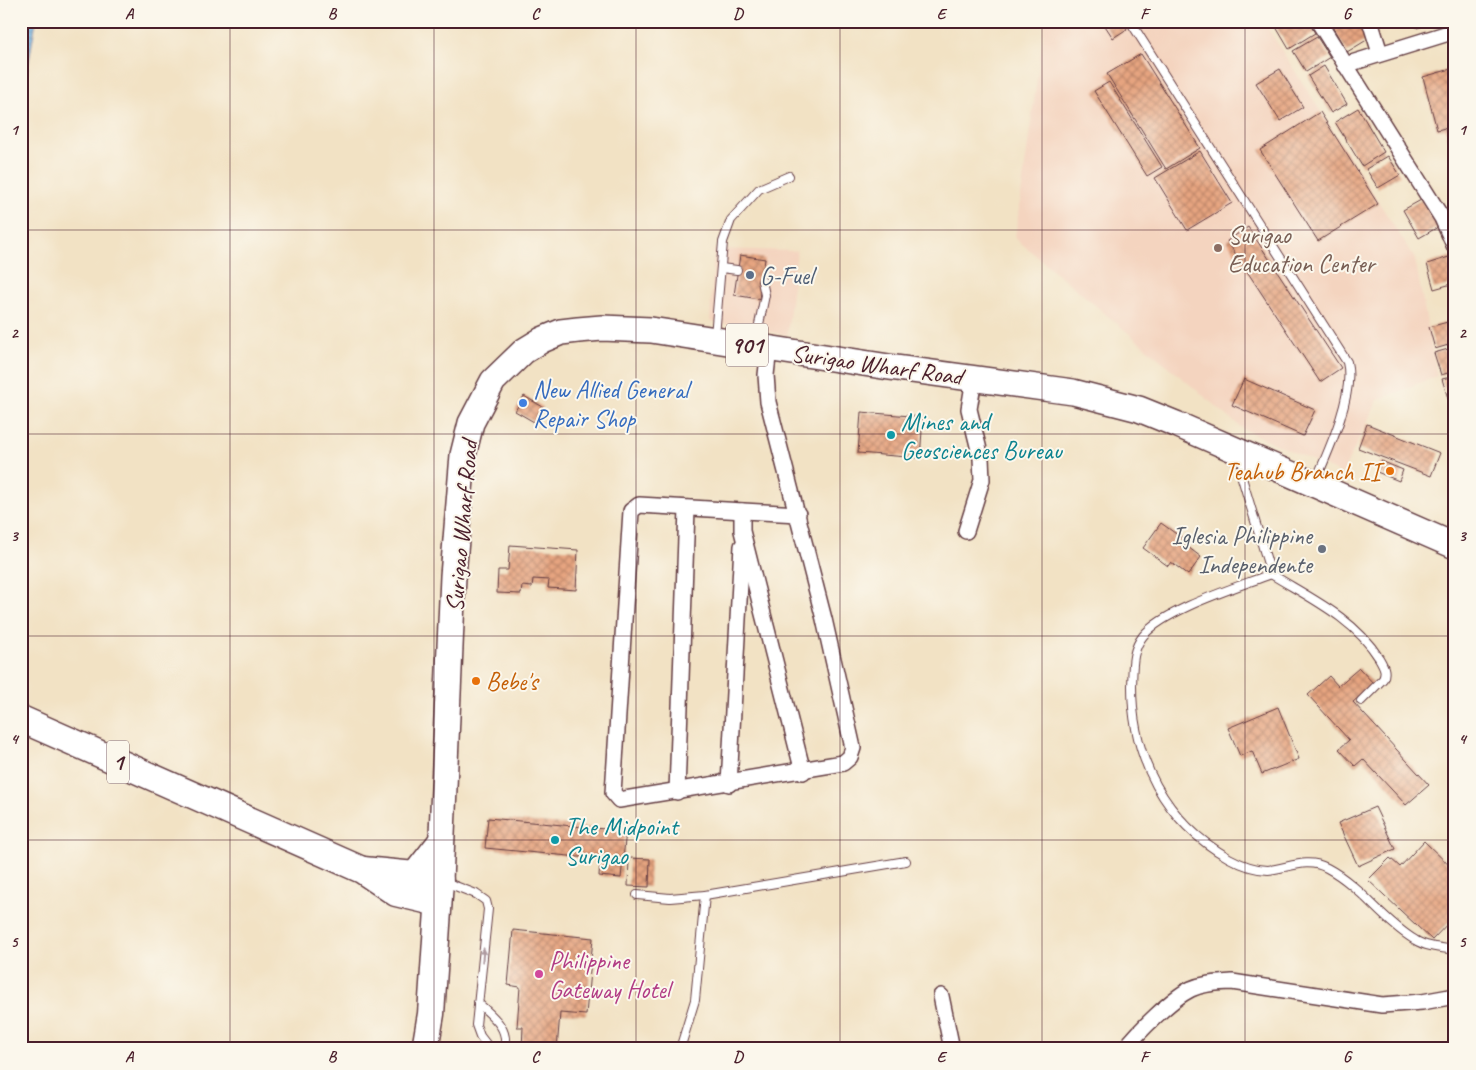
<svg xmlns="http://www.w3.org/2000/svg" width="1476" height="1070" font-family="Caveat,sans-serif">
<defs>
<pattern id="water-rules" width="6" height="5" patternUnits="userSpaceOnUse" patternTransform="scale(1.25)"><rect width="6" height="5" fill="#6bafe1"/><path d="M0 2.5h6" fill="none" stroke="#5a8eb7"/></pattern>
<pattern id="building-cross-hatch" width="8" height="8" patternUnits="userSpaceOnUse" patternTransform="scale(1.25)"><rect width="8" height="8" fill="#e6a480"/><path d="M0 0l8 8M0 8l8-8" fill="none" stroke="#bc8569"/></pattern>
</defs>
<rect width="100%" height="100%" fill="#fbf7ec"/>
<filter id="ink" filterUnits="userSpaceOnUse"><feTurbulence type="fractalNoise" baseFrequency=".02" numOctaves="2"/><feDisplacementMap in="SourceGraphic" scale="10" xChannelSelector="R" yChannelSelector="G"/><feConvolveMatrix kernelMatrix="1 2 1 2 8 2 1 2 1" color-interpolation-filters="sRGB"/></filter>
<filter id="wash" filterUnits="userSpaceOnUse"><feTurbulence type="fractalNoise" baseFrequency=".0096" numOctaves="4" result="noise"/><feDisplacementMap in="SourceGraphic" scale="20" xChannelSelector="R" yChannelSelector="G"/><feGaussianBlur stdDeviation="1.12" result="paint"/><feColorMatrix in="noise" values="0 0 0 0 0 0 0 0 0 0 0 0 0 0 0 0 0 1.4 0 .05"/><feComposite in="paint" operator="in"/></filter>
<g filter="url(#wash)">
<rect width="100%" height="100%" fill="#f2e2c4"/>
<g fill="#f4d4bf">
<polygon points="1045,21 1263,21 1415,259 1437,376 1378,400 1342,474 1243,429 1015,238"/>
<polygon points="714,249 797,251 787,335 710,321"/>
</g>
<polygon fill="url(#water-rules)" stroke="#5a6786" points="21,21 36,21 21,107"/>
<g id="blocks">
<g fill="url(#building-cross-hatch)">
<polygon points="1102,21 1122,21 1127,29 1113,38"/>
<polygon points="1286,21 1308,21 1315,33 1289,49 1276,27"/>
<polygon points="1329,21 1360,21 1370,38 1347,52"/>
<polygon points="1415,21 1429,21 1430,24 1417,28"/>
<polygon points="1317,37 1330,57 1306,72 1293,51"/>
<polygon points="1141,54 1200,148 1166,169 1107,74"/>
<polygon points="1324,66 1347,104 1331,113 1308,76"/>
<polygon points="1280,69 1303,107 1280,121 1256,83"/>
<polygon points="1451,69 1455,82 1454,159 1445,128 1437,130 1423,77"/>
<polygon points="1109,82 1162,167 1147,176 1094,91"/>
<polygon points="1358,108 1384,152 1362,166 1335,122"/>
<polygon points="1320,112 1378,204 1318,241 1260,150"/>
<polygon points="1200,151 1232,203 1187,230 1155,178"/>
<polygon points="1388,156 1400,175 1378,188 1366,169"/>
<polygon points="1421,200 1438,227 1419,238 1403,210"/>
<polygon points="1248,227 1341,368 1320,382 1227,241"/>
<polygon points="740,255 765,259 759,299 734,295"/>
<polygon points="1455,255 1455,283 1434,289 1427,264"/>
<polygon points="1455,320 1455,343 1435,349 1429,327"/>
<polygon points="1455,347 1455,371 1441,375 1434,353"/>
<polygon points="1455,376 1455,418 1454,418 1442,379"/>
<polygon points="1244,379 1315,410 1303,436 1232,405"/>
<polygon points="524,396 543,407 534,422 515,411"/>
<polygon points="861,412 923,417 920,458 858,453"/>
<polygon points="1367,424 1440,453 1431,476 1358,448"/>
<polygon points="1381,461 1403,470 1399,481 1377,472"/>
<polygon points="1161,523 1186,541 1184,544 1201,557 1188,575 1171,562 1168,566 1143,548"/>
<polygon points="510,545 578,550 576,590 548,588 549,580 533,579 532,587 522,586 521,594 497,593 498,570 508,570"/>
<polygon points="1359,668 1374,684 1353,702 1429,785 1406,805 1363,759 1355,766 1339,749 1349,740 1308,695 1329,676 1338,686"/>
<polygon points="1278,707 1299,759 1262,774 1252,751 1240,756 1228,728"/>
<polygon points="1375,807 1395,849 1358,866 1338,823"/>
<polygon points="488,818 626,831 621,878 599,876 600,859 485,848"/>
<polygon points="1424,841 1455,871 1455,912 1451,916 1453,918 1432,940 1368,880 1390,858 1400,867"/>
<polygon points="629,858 650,859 649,887 628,886"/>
<polygon points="513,930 593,938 586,1015 560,1013 557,1049 522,1049 523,1027 517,1027 520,987 508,985"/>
</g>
</g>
</g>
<g filter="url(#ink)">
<use href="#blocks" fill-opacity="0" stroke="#633c42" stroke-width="1"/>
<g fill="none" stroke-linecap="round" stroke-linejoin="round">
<g stroke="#633c42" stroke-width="10">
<g id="service">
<path d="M 1130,21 L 1347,362 C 1355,394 1328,452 1315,482"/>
<polyline points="721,268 737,270"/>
<polyline points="715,336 723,242 731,220 759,189 789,176"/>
<polyline points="755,344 765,295 762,281"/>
<path d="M 1244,458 L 1242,478 L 1271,574 C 1310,598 1354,618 1379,658 C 1383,665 1387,671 1383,679 L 1361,701"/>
<path d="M 1271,574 C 1238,587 1165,609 1143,636 C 1131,651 1133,669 1132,686 C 1132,758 1165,822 1229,858 C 1240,864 1255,870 1268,870 C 1289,868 1307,857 1327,868 C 1361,886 1383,921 1415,940 C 1426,947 1441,948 1455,950"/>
<polyline points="445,882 476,894 486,901 488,909 476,1025 480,1036 490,1049"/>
<polyline points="637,895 670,898 705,895 906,861"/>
<path d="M 478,1003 C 492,1016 510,1028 504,1049"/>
<polyline points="680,1049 695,1000 705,895"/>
</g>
</g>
<g stroke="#633c42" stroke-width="18">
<g id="minor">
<polyline points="1318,21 1442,218 1455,247"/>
<polyline points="1370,21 1380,53"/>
<polyline points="1345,65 1455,31"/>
<polyline points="769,348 766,375 768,402 824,619 853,748 850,757 843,763 619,800 613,793 631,511 639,505 798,514"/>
<polyline points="742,511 742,531 803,772"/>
<polyline points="966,531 982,480 981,458 969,409 974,379"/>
<polyline points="729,784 742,546"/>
<polyline points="677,792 687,509"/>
<polyline points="941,996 952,1049"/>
<path d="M 1125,1049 C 1138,1032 1172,998 1191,989 C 1204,983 1218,983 1232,982 L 1382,1005 L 1422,1002 L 1455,996"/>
</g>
</g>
<g stroke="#633c42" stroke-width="28">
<polyline id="primary" points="440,881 453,576 463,455 471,423 493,381 524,351 542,340 561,332 578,330 602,328 651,330 889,367 1073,392 1139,409 1176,424 1455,546"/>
</g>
<g stroke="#633c42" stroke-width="29">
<g id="trunk">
<polyline points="21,719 362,870 396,893 438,903"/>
<polyline points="363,870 415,875 440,881 431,1014 425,1049"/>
<polyline points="415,875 440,843"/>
</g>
</g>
<use href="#service" stroke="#fff" stroke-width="8"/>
<use href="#minor" stroke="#fff" stroke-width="15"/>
<use href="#primary" stroke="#fff" stroke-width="25"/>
<use href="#trunk" stroke="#fff" stroke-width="26"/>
</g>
<defs><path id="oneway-solid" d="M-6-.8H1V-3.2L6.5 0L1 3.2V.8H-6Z" transform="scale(1.25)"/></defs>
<use fill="#ae9aa0" href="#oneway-solid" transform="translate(483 955) rotate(-84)"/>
</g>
<path fill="none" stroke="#4a1f2b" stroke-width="1" stroke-opacity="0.55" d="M 230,21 L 230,1049M 434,21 L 434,1049M 636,21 L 636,1049M 840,21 L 840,1049M 1042,21 L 1042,1049M 1245,21 L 1245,1049M 21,230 L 1455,230M 21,434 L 1455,434M 21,636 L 1455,636M 21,840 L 1455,840"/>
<circle fill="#8d6e63" stroke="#fbf7ec" stroke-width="2" cx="1218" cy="248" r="5"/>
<circle fill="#5c6f8a" stroke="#fbf7ec" stroke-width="2" cx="750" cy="275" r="5"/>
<circle fill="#3f7fe0" stroke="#fbf7ec" stroke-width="2" cx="523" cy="403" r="5"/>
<g fill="#0f9aa8" stroke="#fbf7ec" stroke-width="2">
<circle cx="891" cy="435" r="5"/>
<circle cx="555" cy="840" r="5"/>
</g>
<g fill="#e8710a" stroke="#fbf7ec" stroke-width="2">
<circle cx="1390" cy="471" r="5"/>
<circle cx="476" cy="681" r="5"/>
</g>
<circle fill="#6b7280" stroke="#fbf7ec" stroke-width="2" cx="1322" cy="549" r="5"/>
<circle fill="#d1479c" stroke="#fbf7ec" stroke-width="2" cx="539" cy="974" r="5"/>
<g text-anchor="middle" stroke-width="4" stroke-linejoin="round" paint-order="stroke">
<g fill="#fbf7ec" stroke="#7f6065" stroke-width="1">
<rect x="726" y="323.5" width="42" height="43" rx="4"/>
<rect x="107" y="740.5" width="22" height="43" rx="4"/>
</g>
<g font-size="24" font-weight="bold" fill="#4a1f2b">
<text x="747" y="353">901</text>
<text x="118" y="770">1</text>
</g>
<g font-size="25" fill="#785e54" stroke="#fbf7ec" text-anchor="start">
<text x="1228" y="243">Surigao<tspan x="1228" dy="29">Education Center</tspan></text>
</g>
<g font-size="25" fill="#4e5e75" stroke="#fbf7ec" text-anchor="start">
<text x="760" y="284">G-Fuel</text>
</g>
<g font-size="25" fill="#4a1f2b" stroke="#fbf7ec">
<text transform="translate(877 364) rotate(8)" y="9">Surigao Wharf Road</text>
<text transform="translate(461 526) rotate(-85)" y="9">Surigao Wharf Road</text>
</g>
<g font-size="25" fill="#366cbe" stroke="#fbf7ec" text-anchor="start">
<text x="533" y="398">New Allied General<tspan x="533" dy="29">Repair Shop</tspan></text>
</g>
<g font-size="25" fill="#0d838f" stroke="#fbf7ec" text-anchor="start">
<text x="901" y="430">Mines and<tspan x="901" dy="29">Geosciences Bureau</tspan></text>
<text x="565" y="835">The Midpoint<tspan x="565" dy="29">Surigao</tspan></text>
</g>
<g font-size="25" fill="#c56008" stroke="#fbf7ec" text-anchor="end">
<text x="1380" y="480">Teahub Branch II</text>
<text x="486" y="690" text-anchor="start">Bebe's</text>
</g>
<g font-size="25" fill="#5b616d" stroke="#fbf7ec" text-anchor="end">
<text x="1312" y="544">Iglesia Philippine<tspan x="1312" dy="29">Independente</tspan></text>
</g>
<g font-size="25" fill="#b23c85" stroke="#fbf7ec" text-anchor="start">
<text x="549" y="969">Philippine<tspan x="549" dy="29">Gateway Hotel</tspan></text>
</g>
</g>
<rect width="1476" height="1070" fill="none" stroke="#fbf7ec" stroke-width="55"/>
<rect x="28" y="28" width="1420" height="1014" fill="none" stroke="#4a1f2b" stroke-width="2"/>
<g font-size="16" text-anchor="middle" font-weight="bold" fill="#4a1f2b">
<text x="129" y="19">A</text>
<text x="332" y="19">B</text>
<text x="535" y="19">C</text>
<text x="738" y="19">D</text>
<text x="941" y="19">E</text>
<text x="1144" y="19">F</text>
<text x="1347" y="19">G</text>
<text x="14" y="135">1</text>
<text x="1462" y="135">1</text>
<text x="14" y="338">2</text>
<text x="1462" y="338">2</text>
<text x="14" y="541">3</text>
<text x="1462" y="541">3</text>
<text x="14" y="744">4</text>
<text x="1462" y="744">4</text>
<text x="14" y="947">5</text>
<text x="1462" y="947">5</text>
<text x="129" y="1062">A</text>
<text x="332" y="1062">B</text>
<text x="535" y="1062">C</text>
<text x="738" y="1062">D</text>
<text x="941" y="1062">E</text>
<text x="1144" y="1062">F</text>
<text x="1347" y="1062">G</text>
</g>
</svg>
